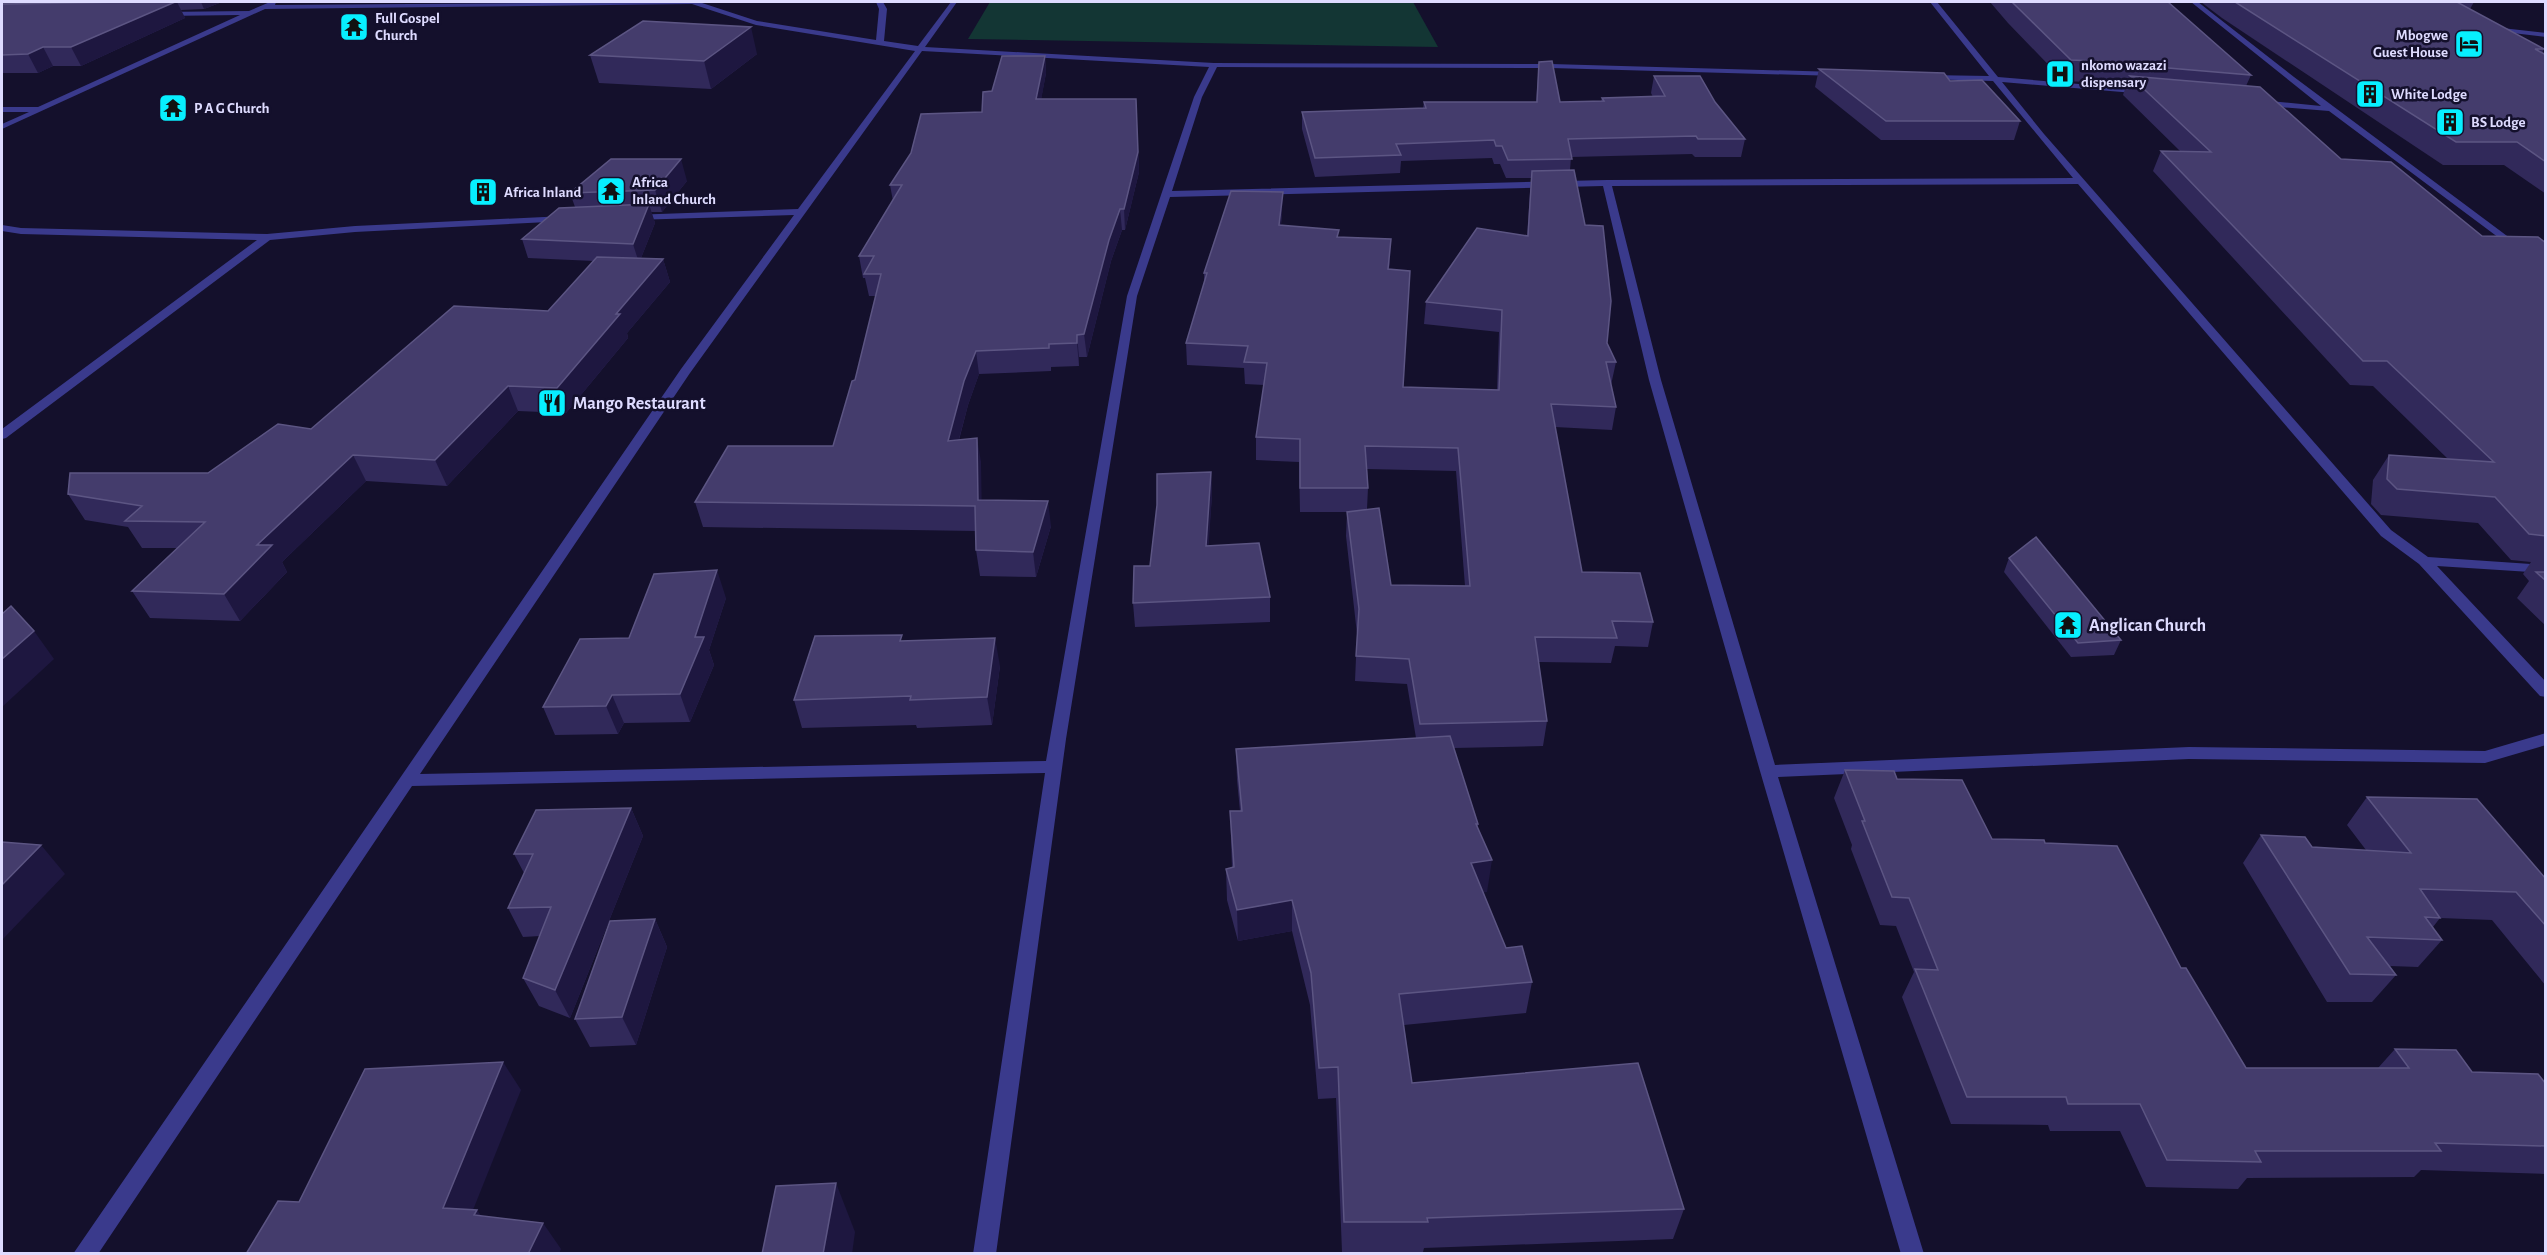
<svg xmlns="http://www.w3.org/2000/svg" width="2547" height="1255" font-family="'Alegreya Sans',sans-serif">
<rect width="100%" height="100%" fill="#14102c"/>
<polygon fill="#133634" points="990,2 1413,2 1438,47 968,39"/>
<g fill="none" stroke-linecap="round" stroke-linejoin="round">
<polygon fill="#3a3a8c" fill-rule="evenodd" points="2493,27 2546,33 2546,37 2496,31"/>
<g fill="#3a3a8c" fill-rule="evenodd">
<path d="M 270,2 L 276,2 L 275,5 L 699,2 L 757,21 L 876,40 L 879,9 L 876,2 L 883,2 L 887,9 L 884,41 L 918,46 L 951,2 L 957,2 L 925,47 L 1214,63 L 1551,64 L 1837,72 L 1841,74 L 1837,76 L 1551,68 L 1217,67 L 1202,97 L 1172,191 L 1607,180 L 2073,178 L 1993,81 L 1924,79 L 1923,77 L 1927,75 L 1989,76 L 1930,2 L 1937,2 L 1998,77 L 2149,90 L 2150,92 L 2146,94 L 2002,82 L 2044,134 L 2391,530 L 2428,557 L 2546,565 L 2546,573 L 2437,566 L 2546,682 L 2546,697 L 2540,696 L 2419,564 L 2381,536 L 2078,184 L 1612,186 L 1661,380 L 1775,765 L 2189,747 L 2485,751 L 2546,733 L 2546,745 L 2485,763 L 2189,759 L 1778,777 L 1924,1254 L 1901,1254 L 1760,771 L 1649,380 L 1603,186 L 1170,197 L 1137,296 L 1066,739 L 996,1254 L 973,1254 L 1045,773 L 412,786 L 98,1254 L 73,1254 L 681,369 L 794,215 L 634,220 L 629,217 L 631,215 L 798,209 L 915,51 L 756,25 L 692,4 L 265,9 L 2,129 L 2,124 L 29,112 L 2,112 L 2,107 L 38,107 L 240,15 L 163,16 L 160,12 L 249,11 ZM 922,51 L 1209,67 L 1194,97 L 1127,296 L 1046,761 L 420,774 L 690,373 Z"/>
<polygon points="2191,2 2198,2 2294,77 2546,265 2546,273 2329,111 2256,105 2256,101 2259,100 2321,106"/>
<polygon points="565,216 568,217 568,221 355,232 270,240 6,438 2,439 2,429 257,240 21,234 2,231 2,225 21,228 267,234 355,226"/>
</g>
</g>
<g fill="#31295a" fill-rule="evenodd">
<polygon points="2,2 222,2 204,9 181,10 185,18 81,66 53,66 38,73 2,73"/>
<polygon points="1990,2 2168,2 2251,75 2246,86 2341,159 2482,236 2546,243 2546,626 2517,598 2529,581 2523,574 2531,562 2511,560 2478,523 2381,515 2371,504 2373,480 2389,455 2448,459 2373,386 2350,385 2153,171 2161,151 2180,151 2123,95 2126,86 2113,85 2111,83 2064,81 2008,23"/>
<polygon points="2201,2 2474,2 2470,9 2544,49 2542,53 2546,55 2546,194 2504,165 2443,165 2222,18"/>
<polygon points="757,54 711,89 599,83 590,55"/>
<polygon points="1045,56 1046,73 1041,99 1136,99 1139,172 1125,230 1122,230 1111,261 1087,357 1079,357 1079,366 1051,367 1051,371 979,374 968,405 959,440 981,462 981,500 1051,526 1036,577 980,576 976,550 976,531 703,527 695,502 833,446 855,380 876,296 869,296 865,278 863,278 859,256 893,201 890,185 982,112 992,91"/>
<path d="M 1539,62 L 1560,102 L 1601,101 L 1602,98 L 1653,97 L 1651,93 L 1654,76 L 1715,102 L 1745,139 L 1741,157 L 1695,157 L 1692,154 L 1571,157 L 1570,170 L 1607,343 L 1616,362 L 1611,385 L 1616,407 L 1612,430 L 1555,427 L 1582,572 L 1653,622 L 1648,647 L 1615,646 L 1611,663 L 1539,662 L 1547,721 L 1543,746 L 1454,748 L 1478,824 L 1478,828 L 1487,892 L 1483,892 L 1506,948 L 1532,982 L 1526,1013 L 1404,1025 L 1412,1083 L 1684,1209 L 1673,1239 L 1424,1248 L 1423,1252 L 1342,1252 L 1336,1098 L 1318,1099 L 1310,1005 L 1292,931 L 1238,941 L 1227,900 L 1226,869 L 1232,868 L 1230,811 L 1240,811 L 1237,780 L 1236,749 L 1416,738 L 1407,684 L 1355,681 L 1357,634 L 1346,536 L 1347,512 L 1300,512 L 1299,462 L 1256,460 L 1256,437 L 1264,385 L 1245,384 L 1244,368 L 1187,365 L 1186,343 L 1204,283 L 1204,273 L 1282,212 L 1281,225 L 1339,237 L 1390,260 L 1389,269 L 1403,387 L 1497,390 L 1499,332 L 1424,324 L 1426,302 L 1527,236 L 1531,178 L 1506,178 L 1500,164 L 1494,164 L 1492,158 L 1401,161 L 1400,173 L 1315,177 L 1302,129 L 1302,112 L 1423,108 L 1424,102 L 1536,102 ZM 1367,469 L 1456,471 L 1465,586 L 1391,585 L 1367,509 L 1368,488 Z"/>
<polygon points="1819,69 1950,81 2020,121 2014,140 1881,140 1815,87"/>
<polygon points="687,181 662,212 651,212 655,223 641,258 663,259 670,282 627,333 628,338 566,413 518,411 447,486 366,481 282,562 287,572 240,621 150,618 132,591 177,548 142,548 128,527 85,520 68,494 208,473 311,429 548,311 594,261 528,258 522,239 575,207 570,193"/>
<polygon points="1211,472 1212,495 1208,546 1270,597 1270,622 1135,627 1133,603"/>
<polygon points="2009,558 2121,640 2114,655 2071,657 2004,572"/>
<polygon points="726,598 709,650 714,665 690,722 624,723 618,734 555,735 543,707 629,638"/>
<polygon points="903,641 1000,666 992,725 917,728 916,725 802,728 794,700"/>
<polygon points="1845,770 1897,779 1992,839 2045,843 2181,968 2246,1068 2378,1068 2395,1049 2472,1072 2546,1084 2546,1174 2421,1170 2414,1177 2247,1178 2238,1189 2146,1187 2120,1131 2050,1131 2048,1125 1951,1124 1902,997 1914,972 1896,926 1880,925 1851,849 1852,845 1834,798"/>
<polygon points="2367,797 2546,879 2546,986 2492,920 2440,918 2433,927 2442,940 2418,967 2390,966 2396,975 2372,1002 2327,1002 2243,863 2261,835 2312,847 2366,850 2347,825"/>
<polygon points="631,808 643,836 570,1018 539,1006 523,978 540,936 523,937 508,908 524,873 514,854"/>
<polygon points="655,919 667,947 636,1045 590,1047 575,1019"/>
</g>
<g fill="#1e1740">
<polygon points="175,2 177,2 185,18 81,66 71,47"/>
<polygon points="201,2 222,2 204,9"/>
<polygon points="751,27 757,54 711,89 704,61"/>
<polygon points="43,47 53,66 38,73 28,54"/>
<polygon points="1045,56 1046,73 1038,118 1036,99"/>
<polygon points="1136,99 1139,172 1125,230 1124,209"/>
<polygon points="681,159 687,181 662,212 655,190"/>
<polygon points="1283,192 1282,212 1279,245 1279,225"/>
<polygon points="649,204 655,223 639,263 633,244"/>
<polygon points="1120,209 1122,230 1111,261 1087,357 1084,334 1109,240"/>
<polygon points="1391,239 1390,260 1386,290 1388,269"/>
<polygon points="663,259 670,282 627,333 628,338 566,413 557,388 616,314"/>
<polygon points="1077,335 1079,357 1079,366 1077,343"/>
<polygon points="976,351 979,374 968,405 952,465 948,441 964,381"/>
<polygon points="508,386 518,411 447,486 435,460"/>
<polygon points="977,438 981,462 982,524 978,500"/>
<polygon points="353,455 366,481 282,562 287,572 240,621 224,594 257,545"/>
<polygon points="1211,472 1212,495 1207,571 1206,546"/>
<polygon points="1048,501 1051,526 1036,577 1033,552"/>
<polygon points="717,570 726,598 709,650 714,665 690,722 680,694 695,637"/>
<polygon points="34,631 54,659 2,707 2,659"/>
<polygon points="995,638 1000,666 992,725 987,697"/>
<polygon points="612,695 624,723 618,734 606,706"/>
<polygon points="631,808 643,836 570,1018 555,990"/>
<polygon points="41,845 65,874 2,940 2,885"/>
<polygon points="1492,860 1487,892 1467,895 1471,863"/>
<polygon points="1292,900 1292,931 1238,941 1237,910"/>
<polygon points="655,919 667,947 636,1045 622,1017"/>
<polygon points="503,1062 521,1090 463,1235 443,1208"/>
<polygon points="836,1183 855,1232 852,1254 823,1254"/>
<polygon points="477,1210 496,1237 474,1215"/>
<polygon points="543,1223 561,1249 559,1254 528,1254"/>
</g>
<g fill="#443c6c" stroke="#5c5583" stroke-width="1.5">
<polygon points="126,2 175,2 71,47 43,47 28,54 2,55 2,4"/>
<polygon points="2012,2 2168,2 2251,75 2121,64 2119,62 2071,60"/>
<polygon points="2235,2 2457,2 2544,49 2535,49 2546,55 2546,162 2517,142 2456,142"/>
<polygon points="643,21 751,27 704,61 590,55"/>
<polygon points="1002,56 1045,56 1036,99 1136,99 1138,152 1124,209 1120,209 1109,240 1084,334 1077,335 1077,343 1049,344 1049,348 976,351 964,381 948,441 977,438 978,500 1048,501 1033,552 976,550 975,506 695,502 728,446 833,446 852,381 855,380 881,274 864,274 874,256 859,256 902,185 890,185 911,153 921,114 982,112 983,92 992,91"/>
<polygon points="1552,61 1560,102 1604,101 1602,98 1665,96 1654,76 1700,76 1715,102 1745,139 1698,139 1696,136 1568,139 1572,159 1508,160 1502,146 1496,146 1494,140 1396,144 1401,155 1315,158 1302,112 1426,108 1424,102 1537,102 1539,62"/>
<polygon points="1819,69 1944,73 1950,81 1982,80 2020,121 1886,121"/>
<polygon points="2130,76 2260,87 2341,159 2391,162 2482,236 2538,237 2546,243 2546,536 2529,534 2495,497 2397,489 2387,479 2389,455 2494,462 2387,361 2363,361 2161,151 2211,152"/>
<polygon points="611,159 681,159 655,190 570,193"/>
<polygon points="1574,170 1585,225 1603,226 1611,301 1607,343 1616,362 1606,362 1616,407 1551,404 1582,572 1640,573 1653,622 1612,621 1617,638 1535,637 1547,721 1420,724 1409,659 1356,656 1359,609 1347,512 1379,508 1391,585 1470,586 1458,448 1365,446 1368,488 1300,488 1300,439 1256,437 1267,363 1244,362 1248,346 1186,343 1207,273 1204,273 1231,191 1283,192 1279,225 1339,230 1337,237 1391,239 1388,269 1410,271 1403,387 1499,390 1502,310 1426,302 1477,228 1528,236 1532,171"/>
<polygon points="649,204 633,244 522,239 559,208"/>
<polygon points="597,257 663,259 616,314 620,314 557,388 508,386 435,460 353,455 257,545 272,545 224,594 132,591 205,522 125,521 142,506 68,494 70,473 208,473 278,424 311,429 454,306 548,311"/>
<polygon points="1211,472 1206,546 1259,543 1270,597 1133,603 1134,566 1150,566 1157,505 1157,474"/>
<polygon points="2036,537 2121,640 2078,643 2009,558"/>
<polygon points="717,570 695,637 704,637 680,694 612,695 606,706 543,707 580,639 629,638 654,574"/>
<polygon points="2536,572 2546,572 2546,581"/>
<polygon points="11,606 34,631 2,659 2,614"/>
<polygon points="902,635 900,641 995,638 987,697 910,700 911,696 794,700 815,636"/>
<polygon points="1450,736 1478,824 1476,824 1492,860 1471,863 1506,948 1522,946 1532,982 1399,994 1412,1083 1638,1063 1684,1209 1427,1218 1428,1222 1344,1222 1338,1067 1319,1068 1311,973 1292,900 1237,910 1226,869 1234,867 1230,811 1242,811 1236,749"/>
<polygon points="1845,770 1894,771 1897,779 1962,780 1992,839 2044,840 2045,843 2117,846 2181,968 2186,968 2246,1068 2409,1068 2395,1049 2456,1050 2472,1072 2538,1074 2546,1084 2546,1146 2435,1143 2441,1151 2255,1151 2261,1162 2167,1160 2140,1104 2068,1104 2066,1097 1967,1097 1915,969 1938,970 1909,898 1892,897 1862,821 1865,821"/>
<polygon points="2367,797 2477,799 2546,879 2546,926 2516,892 2420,889 2440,918 2425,917 2442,940 2367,937 2396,975 2350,974 2261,835 2305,837 2312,847 2411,853"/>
<polygon points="631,808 555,990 523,978 551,907 508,908 533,854 514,854 536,810"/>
<polygon points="2,842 41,845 2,885"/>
<polygon points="655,919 622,1017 575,1019 610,921"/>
<polygon points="503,1062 443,1208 477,1210 474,1215 543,1223 528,1254 246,1254 278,1201 299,1202 365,1069"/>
<polygon points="836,1183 823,1254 762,1254 776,1186"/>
</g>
<defs>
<g id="temple-square" transform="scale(1.5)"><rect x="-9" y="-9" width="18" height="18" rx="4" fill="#07efff" stroke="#14102c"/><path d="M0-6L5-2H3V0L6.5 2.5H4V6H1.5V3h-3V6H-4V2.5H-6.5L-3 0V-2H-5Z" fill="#111"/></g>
<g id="hotel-square" transform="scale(1.5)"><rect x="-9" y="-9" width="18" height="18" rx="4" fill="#07efff" stroke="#14102c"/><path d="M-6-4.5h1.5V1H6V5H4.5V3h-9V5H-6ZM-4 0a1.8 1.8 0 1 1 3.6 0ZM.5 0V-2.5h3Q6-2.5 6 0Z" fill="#111"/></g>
<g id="hospital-square" transform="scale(1.5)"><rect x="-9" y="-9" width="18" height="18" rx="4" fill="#07efff" stroke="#14102c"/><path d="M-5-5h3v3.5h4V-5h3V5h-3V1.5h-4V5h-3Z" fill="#111"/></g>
<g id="building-square" transform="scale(1.5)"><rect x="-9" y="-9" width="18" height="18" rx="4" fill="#07efff" stroke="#14102c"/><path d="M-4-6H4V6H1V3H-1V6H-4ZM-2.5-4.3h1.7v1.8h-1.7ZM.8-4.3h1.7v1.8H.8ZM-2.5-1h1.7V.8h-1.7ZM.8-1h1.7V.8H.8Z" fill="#111"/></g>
<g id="restaurant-square" transform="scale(1.5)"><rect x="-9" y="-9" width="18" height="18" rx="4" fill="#07efff" stroke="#14102c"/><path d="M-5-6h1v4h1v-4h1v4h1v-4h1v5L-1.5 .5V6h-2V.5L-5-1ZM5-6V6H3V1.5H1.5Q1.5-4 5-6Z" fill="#111"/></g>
</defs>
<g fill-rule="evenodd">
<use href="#temple-square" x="354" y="27"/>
<use href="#hotel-square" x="2469" y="44"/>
<use href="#hospital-square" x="2060" y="74"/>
<use href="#building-square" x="2370" y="94"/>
<use href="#temple-square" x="173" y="108"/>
<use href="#building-square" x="2450" y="122"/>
<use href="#temple-square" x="611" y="191"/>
<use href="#building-square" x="483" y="192"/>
<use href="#restaurant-square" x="552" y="403"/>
<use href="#temple-square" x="2068" y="625"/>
</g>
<g text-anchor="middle" stroke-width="5" stroke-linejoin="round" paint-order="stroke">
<g font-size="15" font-weight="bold" fill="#dedbff" stroke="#14102c" text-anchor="start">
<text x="375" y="23">Full Gospel<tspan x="375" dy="17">Church</tspan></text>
<text x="2448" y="40" text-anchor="end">Mbogwe<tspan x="2448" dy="17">Guest House</tspan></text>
<text x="2081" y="70">nkomo wazazi<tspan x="2081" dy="17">dispensary</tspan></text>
<text x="2391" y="99">White Lodge</text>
<text x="194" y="113">P A G Church</text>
<text x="2471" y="127">BS Lodge</text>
<text x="632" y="187">Africa<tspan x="632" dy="17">Inland Church</tspan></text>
<text x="504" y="197">Africa Inland</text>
</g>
<g font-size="18" font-weight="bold" fill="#dedbff" stroke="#14102c" text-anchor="start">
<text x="573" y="409">Mango Restaurant</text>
<text x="2089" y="631">Anglican Church</text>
</g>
</g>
<rect width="2547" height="1255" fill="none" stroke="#dedbff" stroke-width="6"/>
</svg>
